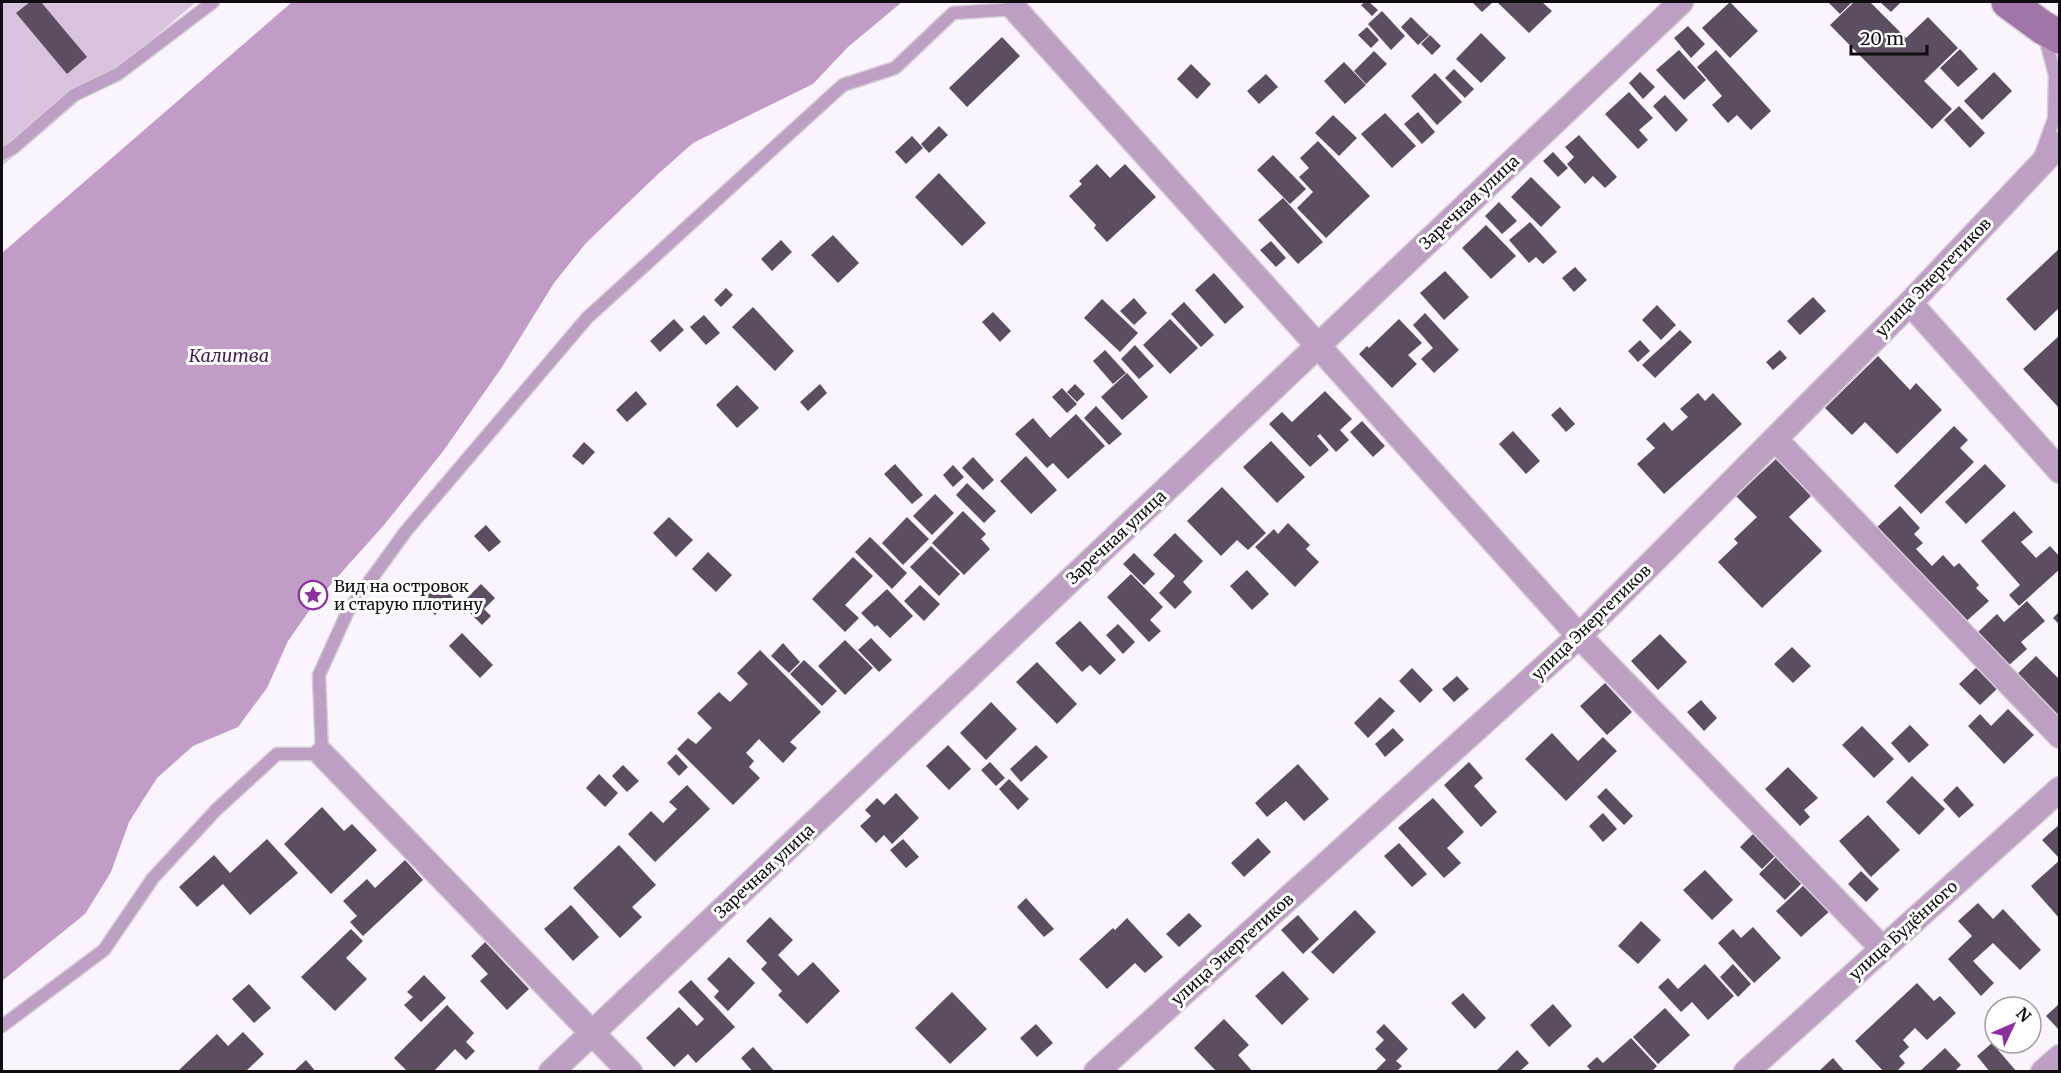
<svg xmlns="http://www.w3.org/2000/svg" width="2061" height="1073" font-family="Merriweather,serif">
<rect width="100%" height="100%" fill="#fbf3fd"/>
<polygon fill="#d9c2dd" points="2,2 196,2 2,166"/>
<polygon fill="#c09cc7" points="292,2 902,2 848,47 813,84 693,143 657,175 586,243 554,283 502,367 444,450 384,525 316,601 288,641 267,688 238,727 193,746 157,778 129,822 111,872 85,914 2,981 2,253"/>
<g fill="#5d4d60">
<polygon points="30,2 41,2 87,57 67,74 16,13"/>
<polygon points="1365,2 1369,2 1378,10 1372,16 1361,5"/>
<polygon points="1472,2 1493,2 1482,12"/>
<polygon points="1497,2 1542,2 1552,11 1529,33"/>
<polygon points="1730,2 1758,31 1730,58 1702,28"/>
<polygon points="1828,2 1852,2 1840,14"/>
<polygon points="1854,2 1870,2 1906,38 1928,17 1958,48 1924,81 1952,109 1932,129 1830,25"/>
<polygon points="1880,2 1901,2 1891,12"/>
<polygon points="1382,11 1405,36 1391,50 1368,24"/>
<polygon points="1411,17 1429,35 1418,45 1401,27"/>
<polygon points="1688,26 1705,44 1691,58 1674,38"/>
<polygon points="1367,27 1379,40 1371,48 1358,35"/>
<polygon points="1481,33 1506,58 1481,83 1456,59"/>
<polygon points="1430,35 1441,46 1432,55 1421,44"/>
<polygon points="1002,37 1020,56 967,107 949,88"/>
<polygon points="1960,49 1978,69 1958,87 1940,68"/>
<polygon points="1679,50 1706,80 1684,100 1656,70"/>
<polygon points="1716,50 1771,111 1751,130 1737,115 1728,123 1712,105 1722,96 1697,67"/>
<polygon points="1374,51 1387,64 1366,84 1354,71"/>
<polygon points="1344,62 1366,85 1345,104 1324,81"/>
<polygon points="1191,64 1211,84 1197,99 1177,79"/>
<polygon points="1454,69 1474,89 1465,98 1445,78"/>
<polygon points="1640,72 1655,87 1643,99 1629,83"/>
<polygon points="1994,72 2012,91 1982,120 1964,101"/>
<polygon points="1435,73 1462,102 1437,125 1411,96"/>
<polygon points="1266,74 1278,87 1259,104 1247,91"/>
<polygon points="1629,92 1653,118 1639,130 1648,140 1638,149 1605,114"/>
<polygon points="1665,95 1688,120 1676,132 1653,106"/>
<polygon points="1959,106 1985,133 1970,148 1944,120"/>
<polygon points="1418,112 1435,132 1422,144 1404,124"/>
<polygon points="1385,113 1416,146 1392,168 1361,134"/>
<polygon points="1333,115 1357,138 1339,156 1315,133"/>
<polygon points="939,126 948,135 929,153 921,144"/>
<polygon points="1579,135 1617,177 1605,188 1593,176 1585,184 1567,164 1574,157 1565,147"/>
<polygon points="912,136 923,148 906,164 895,152"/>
<polygon points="1318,141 1370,196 1326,238 1297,208 1313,192 1299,177 1309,168 1300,158"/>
<polygon points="1553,152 1568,168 1558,177 1543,161"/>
<polygon points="1273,155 1306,189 1290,204 1257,170"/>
<polygon points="1097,164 1110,178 1125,164 1156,197 1107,242 1094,228 1096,225 1069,196 1082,184 1079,181"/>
<polygon points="939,173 986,223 962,246 915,197"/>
<polygon points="1531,177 1561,207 1541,227 1511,197"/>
<polygon points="1283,198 1323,242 1298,264 1258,220"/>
<polygon points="1499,202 1517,221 1502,234 1485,216"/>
<polygon points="1530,222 1557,252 1543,264 1536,257 1529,263 1509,240"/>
<polygon points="1486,225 1516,256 1491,279 1462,248"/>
<polygon points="833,235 859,263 838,283 811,255"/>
<polygon points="781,240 792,252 772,271 761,259"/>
<polygon points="1271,241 1286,258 1276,267 1260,250"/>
<polygon points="2060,248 2060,307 2035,331 2006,299"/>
<polygon points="1575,267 1587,280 1574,292 1562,278"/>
<polygon points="1445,271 1469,297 1444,320 1420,293"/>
<polygon points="1214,273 1244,307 1225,324 1195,290"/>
<polygon points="726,288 733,295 721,307 714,300"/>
<polygon points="1813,297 1826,311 1800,335 1787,321"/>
<polygon points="1134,298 1147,313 1134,325 1120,311"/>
<polygon points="1102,299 1138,333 1120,352 1084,318"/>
<polygon points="1184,302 1214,335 1201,347 1171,314"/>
<polygon points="1657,305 1676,325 1661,340 1642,320"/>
<polygon points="753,307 794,351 775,371 732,327"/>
<polygon points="993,312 1011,331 1000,342 982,322"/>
<polygon points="1425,313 1459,350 1434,373 1421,359 1433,348 1413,325"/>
<polygon points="704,315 720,333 706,345 690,327"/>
<polygon points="674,319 684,330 660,352 650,341"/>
<polygon points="1170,319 1198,348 1170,374 1143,345"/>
<polygon points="1399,319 1422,343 1408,355 1417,364 1392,388 1359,354 1367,346 1369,348"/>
<polygon points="1680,330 1692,342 1655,378 1642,365"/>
<polygon points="2060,335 2060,409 2023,369"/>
<polygon points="1640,340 1650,351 1638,362 1628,351"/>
<polygon points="1135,345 1154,366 1139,379 1121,359"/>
<polygon points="1105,350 1126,373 1113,384 1093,361"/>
<polygon points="1780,350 1787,358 1773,370 1766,362"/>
<polygon points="1878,356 1910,390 1916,383 1942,410 1897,454 1865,422 1852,435 1825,408"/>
<polygon points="1127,373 1148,397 1122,420 1101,397"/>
<polygon points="820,384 827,393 808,411 800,402"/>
<polygon points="1075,384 1085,394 1077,402 1067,392"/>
<polygon points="737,385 759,408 737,428 716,405"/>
<polygon points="1062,388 1077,404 1067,413 1052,397"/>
<polygon points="636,391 647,404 627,422 616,410"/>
<polygon points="1325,391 1352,419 1340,430 1349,440 1336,452 1320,434 1317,436 1329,450 1310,467 1269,424 1282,412 1292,422"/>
<polygon points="1698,393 1705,401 1713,393 1742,424 1664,494 1637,464 1655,448 1646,439 1664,422 1672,431 1688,417 1680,409"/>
<polygon points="1096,406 1122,434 1109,445 1084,418"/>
<polygon points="1560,407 1575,424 1566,432 1551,415"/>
<polygon points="1076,414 1105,446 1068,479 1053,463 1047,468 1015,434 1033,418 1050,438"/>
<polygon points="1362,421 1385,446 1373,457 1350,432"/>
<polygon points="1954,426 1968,440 1960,448 1974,462 1921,514 1894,486"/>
<polygon points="1513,431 1540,461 1526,474 1499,444"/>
<polygon points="1271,441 1305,477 1277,503 1243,467"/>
<polygon points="584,442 595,452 583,465 572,456"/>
<polygon points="1026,456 1057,490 1031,514 1000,481"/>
<polygon points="973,457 994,480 983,490 962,468"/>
<polygon points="1776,459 1811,496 1789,517 1822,551 1762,608 1718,562 1738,543 1734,539 1757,517 1736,496"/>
<polygon points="895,464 923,495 912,504 884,474"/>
<polygon points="1985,464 2006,486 1966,524 1945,502"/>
<polygon points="953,465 964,477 953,487 943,475"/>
<polygon points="967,483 996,511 984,523 956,495"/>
<polygon points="1222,487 1266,533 1248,550 1237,540 1221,556 1187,521"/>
<polygon points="935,494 954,513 932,535 913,516"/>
<polygon points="1900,506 1920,528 1914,534 1923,543 1916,549 1932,566 1943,555 1954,567 1959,563 1979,585 1976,588 1989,601 1962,625 1875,529"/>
<polygon points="963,511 986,534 981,539 990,549 964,575 932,543"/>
<polygon points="2014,511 2033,532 2021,542 2036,558 2050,546 2060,557 2060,569 2019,606 2009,595 2020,585 1981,541"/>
<polygon points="669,517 693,540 676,557 653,533"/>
<polygon points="907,517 929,539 903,565 882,543"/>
<polygon points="1288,523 1310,545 1306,549 1319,562 1295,587 1255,547 1274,529 1278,534"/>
<polygon points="486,525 501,542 489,552 474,536"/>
<polygon points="1175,533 1203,561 1183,582 1192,592 1175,609 1159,593 1175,576 1153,555"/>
<polygon points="870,537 907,573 892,589 855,552"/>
<polygon points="931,546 960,574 939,596 910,567"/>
<polygon points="708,552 732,575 716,592 692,569"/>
<polygon points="1134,553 1155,574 1144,585 1123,564"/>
<polygon points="853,557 873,576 845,605 859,618 845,632 812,599"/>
<polygon points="1247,570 1269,594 1252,610 1230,586"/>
<polygon points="1131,574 1163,607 1150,620 1161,631 1149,642 1107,597"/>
<polygon points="436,580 453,597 435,615 418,598"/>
<polygon points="481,584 495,598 484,609 491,616 482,625 461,604"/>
<polygon points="920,585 940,604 924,621 904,601"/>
<polygon points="887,589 913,616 890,638 877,625 875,627 861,613"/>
<polygon points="2027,601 2045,621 2021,642 2027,649 2007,667 1977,633 1997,614 2004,622"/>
<polygon points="2060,611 2060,625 2053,618"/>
<polygon points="1080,621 1116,660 1100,675 1090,665 1082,672 1055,643"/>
<polygon points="1118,624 1135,642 1123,654 1106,635"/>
<polygon points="462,633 493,665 480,678 449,646"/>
<polygon points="1660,634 1687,662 1658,690 1631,661"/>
<polygon points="871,638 892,660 879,672 858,650"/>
<polygon points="845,640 873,668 845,695 818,666"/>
<polygon points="783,643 800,662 789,673 771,656"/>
<polygon points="1792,647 1811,666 1793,683 1774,664"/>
<polygon points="760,650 821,712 790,742 797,748 783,763 759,739 746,753 754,761 749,767 760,778 733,805 677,749 688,738 696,744 712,728 697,713 719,692 730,702 748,684 737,673"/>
<polygon points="2036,656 2060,680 2060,726 2013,678"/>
<polygon points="804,660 837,691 822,706 790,674"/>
<polygon points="1037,662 1077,704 1057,724 1016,682"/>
<polygon points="1978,666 1999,687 1980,705 1959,684"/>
<polygon points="1412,668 1433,690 1420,703 1399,681"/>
<polygon points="1457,676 1469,689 1454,702 1442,689"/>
<polygon points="1605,683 1632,712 1607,735 1580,706"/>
<polygon points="1380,697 1395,711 1368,738 1354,723"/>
<polygon points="1701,700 1717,718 1704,731 1687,712"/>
<polygon points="991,702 1017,729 986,760 960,733"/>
<polygon points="2008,709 2034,735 2004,764 1968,726 1980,714 1991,726"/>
<polygon points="1910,725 1929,745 1909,763 1891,743"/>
<polygon points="1862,726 1894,759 1874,778 1842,745"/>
<polygon points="1393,728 1404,740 1385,757 1375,744"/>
<polygon points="1552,733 1578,761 1603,737 1617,751 1566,801 1525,759"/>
<polygon points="948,745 971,769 949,790 926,766"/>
<polygon points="1036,745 1048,757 1021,782 1010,769"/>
<polygon points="676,754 688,767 679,776 667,763"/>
<polygon points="990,762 1005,778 996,786 981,770"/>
<polygon points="1469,762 1483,778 1474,786 1497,812 1481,827 1444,785"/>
<polygon points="1298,764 1329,799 1304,821 1286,801 1267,817 1255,803"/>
<polygon points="623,765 639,781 627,792 612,776"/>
<polygon points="1788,767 1818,798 1804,810 1810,817 1800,826 1765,789"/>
<polygon points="599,774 618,793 605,807 586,788"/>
<polygon points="1912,776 1945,809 1919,835 1886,802"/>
<polygon points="1009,779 1029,799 1018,810 999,789"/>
<polygon points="687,785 710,809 655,862 628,834 651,811 663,823 677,809 669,802"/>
<polygon points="1957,786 1974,805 1959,818 1943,800"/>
<polygon points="1606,788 1633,816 1624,825 1597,797"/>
<polygon points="896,793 919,818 892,844 884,835 876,843 860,826 871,816 865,810 877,798 884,805"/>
<polygon points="1433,798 1464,832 1447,848 1461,863 1444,878 1398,828"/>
<polygon points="322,807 344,831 352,824 377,850 331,894 284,844"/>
<polygon points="1603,813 1617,829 1603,842 1589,826"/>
<polygon points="1868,815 1900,850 1871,877 1839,841"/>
<polygon points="2060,824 2060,859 2042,840"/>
<polygon points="1757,830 1779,852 1762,869 1740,847"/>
<polygon points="1258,838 1271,852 1244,877 1231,863"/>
<polygon points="267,839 298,873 250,915 223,884 197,907 179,887 214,855 230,873"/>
<polygon points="903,839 919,857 906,868 890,850"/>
<polygon points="1399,843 1427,874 1412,887 1384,856"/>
<polygon points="619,845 656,885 632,907 642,917 620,938 573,888"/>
<polygon points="1780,853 1806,879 1785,900 1759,874"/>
<polygon points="405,860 423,880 363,936 350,922 357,916 343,901 367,879 375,888"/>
<polygon points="2060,860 2060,919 2031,886"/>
<polygon points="1705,870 1733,900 1712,920 1683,890"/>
<polygon points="1861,871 1879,889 1866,902 1848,884"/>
<polygon points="1806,883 1831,910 1801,937 1776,911"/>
<polygon points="1026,898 1054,929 1044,937 1017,907"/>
<polygon points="1978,903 1993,919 2003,909 2041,950 2020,970 1993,943 1973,961 1994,983 1981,996 1948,959 1972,936 1958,921"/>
<polygon points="571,905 599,937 573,961 544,929"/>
<polygon points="1355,910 1376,932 1333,974 1311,952"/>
<polygon points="1189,913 1202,926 1179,947 1166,934"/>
<polygon points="1298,915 1319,939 1303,954 1281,930"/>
<polygon points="770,917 793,940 778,955 798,976 813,962 840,991 807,1024 778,995 782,991 761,969 767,963 746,941"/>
<polygon points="1127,918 1163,957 1145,973 1135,963 1107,989 1079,959 1113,928 1115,930"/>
<polygon points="1641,921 1661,940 1638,964 1618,946"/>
<polygon points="1753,927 1781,958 1754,983 1718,943 1733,929 1741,938"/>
<polygon points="351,929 363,941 346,958 367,979 335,1011 301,977"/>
<polygon points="485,942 529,989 507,1010 480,981 488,974 471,956"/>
<polygon points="729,957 755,983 728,1011 714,997 719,991 707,979"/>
<polygon points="1705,964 1734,996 1708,1020 1692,1002 1681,1012 1658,987 1668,978 1678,989"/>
<polygon points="1733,964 1751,984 1738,997 1720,977"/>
<polygon points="1283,971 1309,999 1282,1025 1255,996"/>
<polygon points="424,975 446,998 421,1022 404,1005 413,997 407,992"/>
<polygon points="691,980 735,1027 696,1063 688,1054 674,1067 646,1038 679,1007 697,1026 704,1019 678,992"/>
<polygon points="1917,983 1934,1001 1940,996 1956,1013 1927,1040 1915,1028 1903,1040 1909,1047 1899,1056 1905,1063 1896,1072 1884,1072 1855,1041"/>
<polygon points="249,984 271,1008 254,1023 232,999"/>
<polygon points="952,992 987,1029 950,1064 915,1028"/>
<polygon points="1463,993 1486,1018 1475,1029 1451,1003"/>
<polygon points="2060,1003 2060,1031 2046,1016"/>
<polygon points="1553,1004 1572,1026 1549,1047 1530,1025"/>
<polygon points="447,1005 474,1033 466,1042 475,1051 466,1060 455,1049 433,1072 408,1072 394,1058"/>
<polygon points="1665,1008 1690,1035 1658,1064 1633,1037"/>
<polygon points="1224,1019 1249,1045 1238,1055 1253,1072 1217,1072 1194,1048"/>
<polygon points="1036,1024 1053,1043 1037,1057 1020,1038"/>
<polygon points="1384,1024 1408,1049 1396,1061 1402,1066 1396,1072 1374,1072 1386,1060 1375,1049 1384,1040 1376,1032"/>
<polygon points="243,1032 264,1054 245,1072 179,1070 217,1034 228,1046"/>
<polygon points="1631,1038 1657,1066 1651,1072 1592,1072 1587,1066 1597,1057 1603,1063"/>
<polygon points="1992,1043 2017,1072 1990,1072 1977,1056"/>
<polygon points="753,1047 775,1072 753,1072 741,1058"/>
<polygon points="1945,1048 1961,1065 1954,1072 1919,1072"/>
<polygon points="1517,1050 1529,1063 1521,1070 1522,1072 1495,1072"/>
<polygon points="1833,1058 1845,1072 1818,1072"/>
<polygon points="306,1060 316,1072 293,1072"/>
</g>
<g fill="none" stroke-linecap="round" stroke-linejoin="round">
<g stroke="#d6ced7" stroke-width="15">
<g id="service">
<polyline points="2,154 13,148 74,95 118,74 213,2"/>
<polyline points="2040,157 2054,119 2055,75 2044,34"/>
<polyline points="2,1026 104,950 153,878 216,810 277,754 322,754 319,675 348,611 406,531 587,318 843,85 895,68 953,13 1015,9 1018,5"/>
</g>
</g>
<g stroke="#d6ced7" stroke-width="27">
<g id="minor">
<polyline points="1015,9 1579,636 1882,948"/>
<polyline points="1910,303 2060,471"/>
<polyline points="1775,439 2060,736"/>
<polyline points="322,754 630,1072"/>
<polyline points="551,1072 1681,2"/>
<polyline points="1096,1072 1579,636 1910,303 2060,144"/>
<polyline points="1746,1072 2060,789"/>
<polyline points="2043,1072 2060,1057"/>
</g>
</g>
<g stroke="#d6ced7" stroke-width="36">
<polyline id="secondary" points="2008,2 2042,27 2060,37"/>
</g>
<use href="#service" stroke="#bd9fc3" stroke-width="12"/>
<use href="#minor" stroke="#bd9fc3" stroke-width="24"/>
<use href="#secondary" stroke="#a075a8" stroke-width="33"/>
</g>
<defs>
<g id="sight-ring" transform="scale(1.5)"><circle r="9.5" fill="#fff" stroke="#8b309c" stroke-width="1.5"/><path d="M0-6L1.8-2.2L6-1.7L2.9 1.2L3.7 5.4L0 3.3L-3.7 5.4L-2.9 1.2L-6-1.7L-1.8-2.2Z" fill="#8b309c"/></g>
</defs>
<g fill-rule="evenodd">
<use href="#sight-ring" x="313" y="595"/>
</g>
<g text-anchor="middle" stroke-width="6" stroke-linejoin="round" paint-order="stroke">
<g font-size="16" fill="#110b12" stroke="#fff">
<text transform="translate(1469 202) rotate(-43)" y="6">Заречная улица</text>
<text transform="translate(1933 277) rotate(-46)" y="6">улица Энергетиков</text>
<text transform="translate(1116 537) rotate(-43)" y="6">Заречная улица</text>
<text transform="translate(1591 622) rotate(-44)" y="6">улица Энергетиков</text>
<text transform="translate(764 871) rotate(-43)" y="6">Заречная улица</text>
<text transform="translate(1903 930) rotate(-42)" y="6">улица Будённого</text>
<text transform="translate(1232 949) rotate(-42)" y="6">улица Энергетиков</text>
</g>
<g font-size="16" fill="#110b12" stroke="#fff" text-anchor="start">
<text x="334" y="592">Вид на островок<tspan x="334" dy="18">и старую плотину</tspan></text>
</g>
<g font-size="18" font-style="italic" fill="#481b51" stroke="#fff">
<text x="229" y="362">Калитва</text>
</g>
</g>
<rect width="2061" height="1073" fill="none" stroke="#110b12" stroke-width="6"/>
<g transform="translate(2013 1025) rotate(46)"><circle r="28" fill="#ffffff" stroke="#a09da0" stroke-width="1.5"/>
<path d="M0-4.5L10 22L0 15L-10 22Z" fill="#8b309c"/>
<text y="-9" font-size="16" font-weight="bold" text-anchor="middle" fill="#110b12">N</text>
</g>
<path d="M1851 45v9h76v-9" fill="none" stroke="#110b12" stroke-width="3"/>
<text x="1860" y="45" font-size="18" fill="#110b12" stroke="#ffffff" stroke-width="4.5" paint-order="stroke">20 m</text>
</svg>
